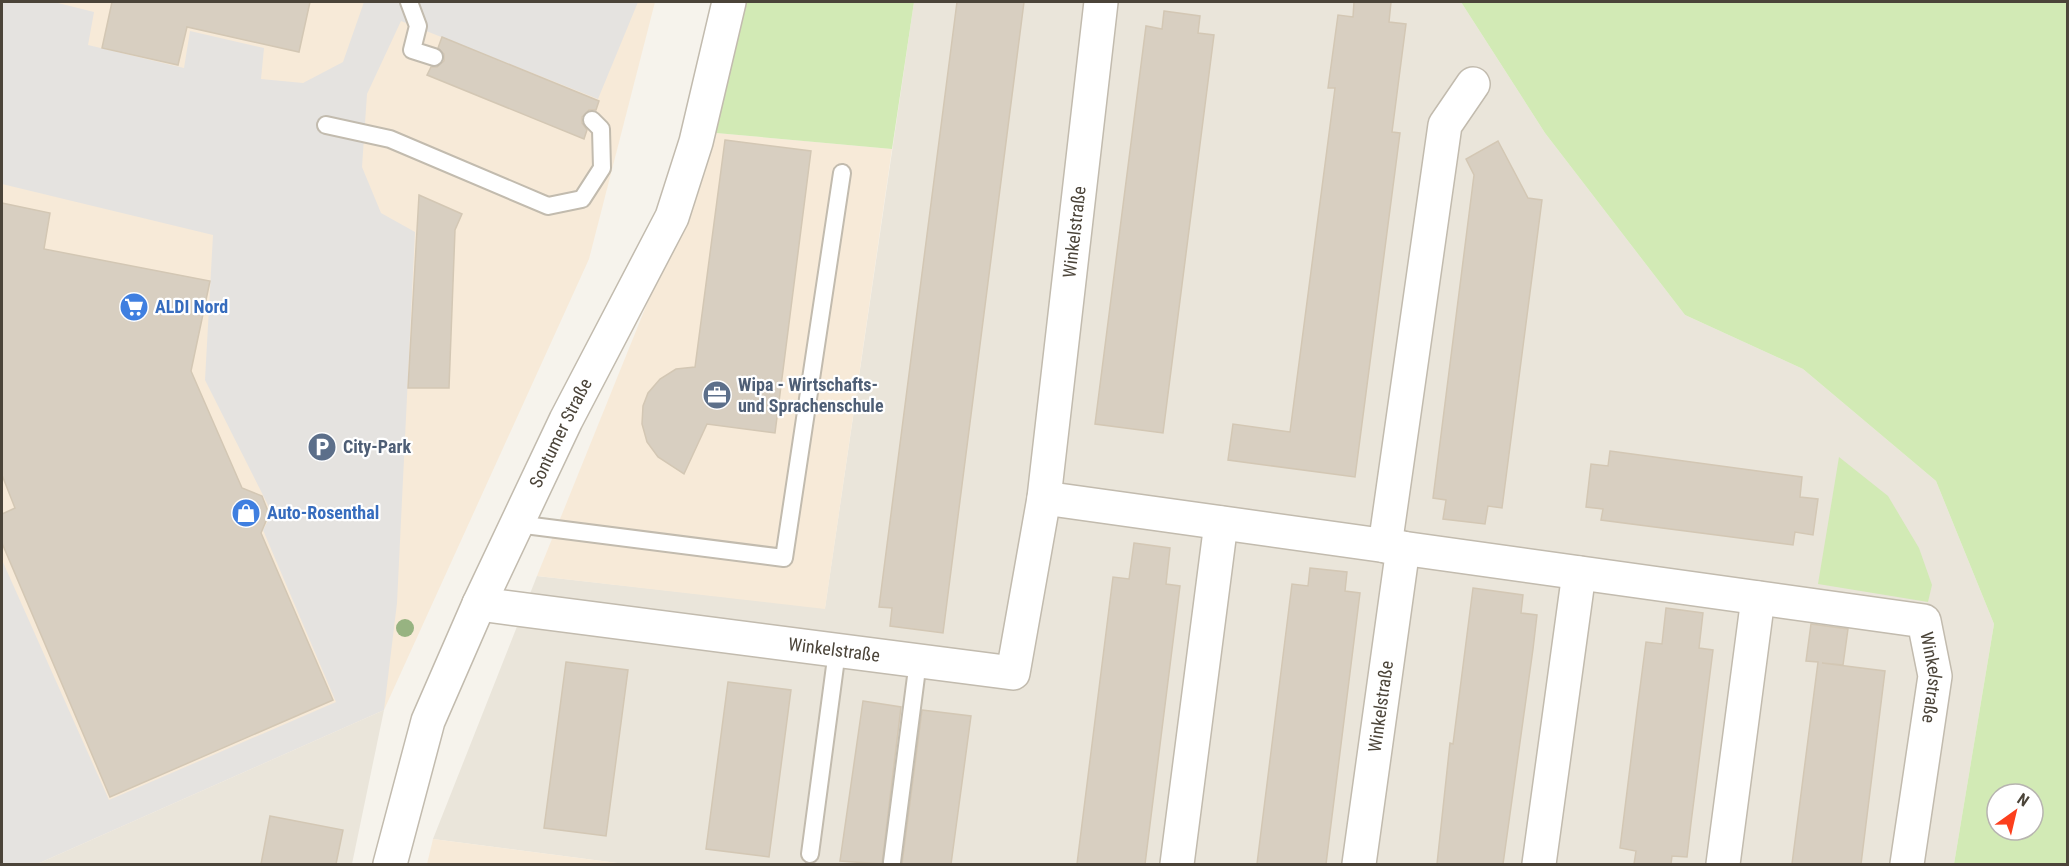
<svg xmlns="http://www.w3.org/2000/svg" width="2069" height="866" font-family="'Roboto Condensed',sans-serif">
<rect width="100%" height="100%" fill="#f6f3ec"/>
<g fill="#eae5da">
<polygon points="914,2 1461,2 1545,133 1685,315 1803,369 1936,481 1994,624 1954,864 625,864 433,839 537,576 825,608"/>
<polygon points="384,710 352,864 37,864"/>
</g>
<g fill="#f7ead8">
<polygon points="2,2 655,2 589,259 384,710 37,864 2,864"/>
<polygon points="716,133 892,149 825,609 537,576"/>
<polygon points="433,839 625,864 427,864"/>
</g>
<g fill="#d2eab5" fill-rule="evenodd">
<polygon points="746,2 914,2 892,149 716,133"/>
<path d="M 1461,2 L 2067,2 L 2067,864 L 1954,864 L 1994,624 L 1936,481 L 1803,369 L 1685,315 L 1545,133 ZM 1997,794 L 2033,794 L 2033,830 L 1997,830 Z"/>
<polygon points="1839,457 1888,496 1919,548 1932,585 1928,602 1818,584"/>
</g>
<polygon fill="#e5e3e0" points="2,2 54,2 94,12 88,45 184,68 190,31 264,48 261,79 303,83 343,62 364,2 638,2 598,99 401,21 367,94 362,167 381,213 415,232 397,603 384,710 37,864 2,864 2,560 109,800 336,702 263,530 272,513 205,380 213,235 2,184"/>
<g fill="#d8cfc1" stroke="#d3c7b4" stroke-width="1.5">
<polygon points="112,2 310,2 299,52 187,27 178,65 102,48"/>
<polygon points="957,2 1024,2 943,633 890,626 892,608 879,607"/>
<polygon points="1354,2 1391,2 1389,22 1406,24 1392,132 1400,133 1355,477 1228,460 1233,424 1290,432 1335,88 1328,88 1338,15 1353,17"/>
<polygon points="1164,11 1200,16 1198,33 1214,35 1163,433 1095,424 1146,26 1162,29"/>
<polygon points="442,37 599,101 596,110 589,110 582,117 582,123 587,130 584,139 427,75 431,67 437,67 444,61 444,54 438,48"/>
<polygon points="725,140 811,151 775,433 707,424 684,474 658,457 647,442 642,424 643,406 648,393 660,379 676,369 695,367"/>
<polygon points="1498,141 1528,198 1542,200 1502,508 1488,506 1485,524 1443,519 1446,500 1433,498 1474,175 1466,159"/>
<polygon points="419,195 462,214 455,230 449,388 408,388"/>
<polygon points="2,203 50,213 44,249 210,281 191,371 242,488 262,496 269,514 261,533 333,700 110,797 2,543 2,514 15,508 2,475"/>
<polygon points="1610,451 1802,477 1800,497 1818,499 1813,535 1795,532 1793,545 1601,520 1603,509 1586,507 1591,464 1608,466"/>
<polygon points="1134,543 1170,548 1166,584 1180,586 1145,864 1077,864 1113,577 1129,579"/>
<polygon points="1310,568 1347,572 1345,591 1360,593 1326,864 1257,864 1292,584 1308,586"/>
<polygon points="1473,588 1523,595 1521,613 1537,615 1533,649 1503,864 1437,864 1450,743 1453,744"/>
<polygon points="1666,608 1703,613 1699,648 1713,650 1691,823 1687,857 1672,856 1671,864 1634,864 1636,851 1620,848 1637,711 1646,642 1662,644"/>
<polygon points="1811,624 1848,629 1843,665 1822,663 1885,671 1861,864 1792,864 1818,662 1806,661"/>
<polygon points="566,662 628,670 606,836 544,828"/>
<polygon points="728,682 791,690 769,857 706,849"/>
<polygon points="863,701 901,707 882,864 840,861"/>
<polygon points="922,710 971,716 951,864 902,864"/>
<polygon points="270,816 343,830 336,864 261,864"/>
</g>
<g fill="none" stroke-linecap="round" stroke-linejoin="round">
<g stroke="#c2bbae" stroke-width="20">
<g id="lane">
<polyline points="409,2 418,26 412,50 434,57"/>
<polyline points="326,125 390,139 548,206 582,199 602,168 601,129 592,120"/>
<polyline points="517,524 784,558 842,173"/>
<polyline points="810,854 837,651"/>
<polyline points="892,862 918,661"/>
</g>
</g>
<g stroke="#c2bbae" stroke-width="36">
<g id="street">
<path id="s1" d="M 1044,498 L 1924,621 L 1935,676 L 1907,864"/>
<polyline points="1385,546 1445,125 1473,84"/>
<path id="s2" d="M 479,604 L 1013,673 L 1044,498 L 1101,2"/>
<path id="s3" d="M 390,864 L 428,721 L 479,604 L 566,420 L 672,217 L 696,142 L 729,2"/>
<polyline points="1177,864 1221,523"/>
<path id="s4" d="M 1359,864 L 1403,548"/>
<polyline points="1539,864 1579,573"/>
<polyline points="1723,864 1758,598"/>
</g>
</g>
<use href="#lane" stroke="#fff" stroke-width="16"/>
<use href="#street" stroke="#fff" stroke-width="33"/>
</g>
<circle fill="#97b381" cx="405" cy="628" r="9"/>
<defs>
<g id="supermarket-disc" transform="scale(1.5)"><circle r="9.5" fill="#3f7fe0" stroke="#fff"/><path d="M-6-5.5h2.5l.6 2H6L4.5 2H-2.5L-4.4-4H-6ZM-1.5 3.2a1.3 1.3 0 1 0 .1 0ZM3 3.2a1.3 1.3 0 1 0 .1 0Z" fill="#fff"/></g>
<g id="office-disc" transform="scale(1.5)"><circle r="9.5" fill="#5c6f8a" stroke="#fff"/><path d="M-6-3h4V-5.5h4V-3h4V5H-6ZM-1-4.5V-3h2v-1.5ZM-6 0V1H6V0Z" fill="#fff"/></g>
<g id="parking-disc" transform="scale(1.5)"><circle r="9.5" fill="#5c6f8a" stroke="#fff"/><path d="M-3.5-5.5H1a3.5 3.5 0 0 1 0 7H-1V5.5H-3.5ZM-1-3.4V-.6H.8a1.4 1.4 0 0 0 0-2.8Z" fill="#fff"/></g>
<g id="shop-disc" transform="scale(1.5)"><circle r="9.5" fill="#3f7fe0" stroke="#fff"/><path d="M-5-2.5h2.3a2.7 3.5 0 0 1 5.4 0H5L5.5 6h-11ZM-1.5-2.5h3a1.5 2.3 0 0 0-3 0Z" fill="#fff"/></g>
</defs>
<g fill-rule="evenodd">
<use href="#supermarket-disc" x="134" y="307"/>
<use href="#office-disc" x="717" y="395"/>
<use href="#parking-disc" x="322" y="447"/>
<use href="#shop-disc" x="246" y="513"/>
</g>
<g text-anchor="middle" stroke-width="4.5" stroke-linejoin="round" paint-order="stroke">
<g font-size="18" fill="#4b4439" stroke="#fff">
<text dy="6" stroke="none"><textPath href="#s2" startOffset="984">Winkelstraße</textPath></text>
<text dy="6" stroke="none"><textPath href="#s3" startOffset="465">Sontumer Straße</textPath></text>
<text dy="6" stroke="none"><textPath href="#s2" startOffset="358">Winkelstraße</textPath></text>
<text dy="6" stroke="none"><textPath href="#s1" startOffset="946">Winkelstraße</textPath></text>
<text dy="6" stroke="none"><textPath href="#s4" startOffset="159">Winkelstraße</textPath></text>
</g>
<g font-size="18" font-weight="bold" fill="#366cbe" stroke="#fff" text-anchor="start">
<text x="155" y="313">ALDI Nord</text>
<text x="267" y="519">Auto-Rosenthal</text>
</g>
<g font-size="18" font-weight="bold" fill="#4e5e75" stroke="#fff" text-anchor="start">
<text x="738" y="391">Wipa - Wirtschafts-<tspan x="738" dy="21">und Sprachenschule</tspan></text>
<text x="343" y="453">City-Park</text>
</g>
</g>
<rect width="2069" height="866" fill="none" stroke="#4b4439" stroke-width="6"/>
<g transform="translate(2015 812) rotate(34)"><circle r="28" fill="#ffffff" stroke="#b7b4b0" stroke-width="1.5"/>
<path d="M0-4.5L10 22L0 15L-10 22Z" fill="#fc3f1d"/>
<text y="-9" font-size="16" font-weight="bold" text-anchor="middle" fill="#4b4439">N</text>
</g>
</svg>
